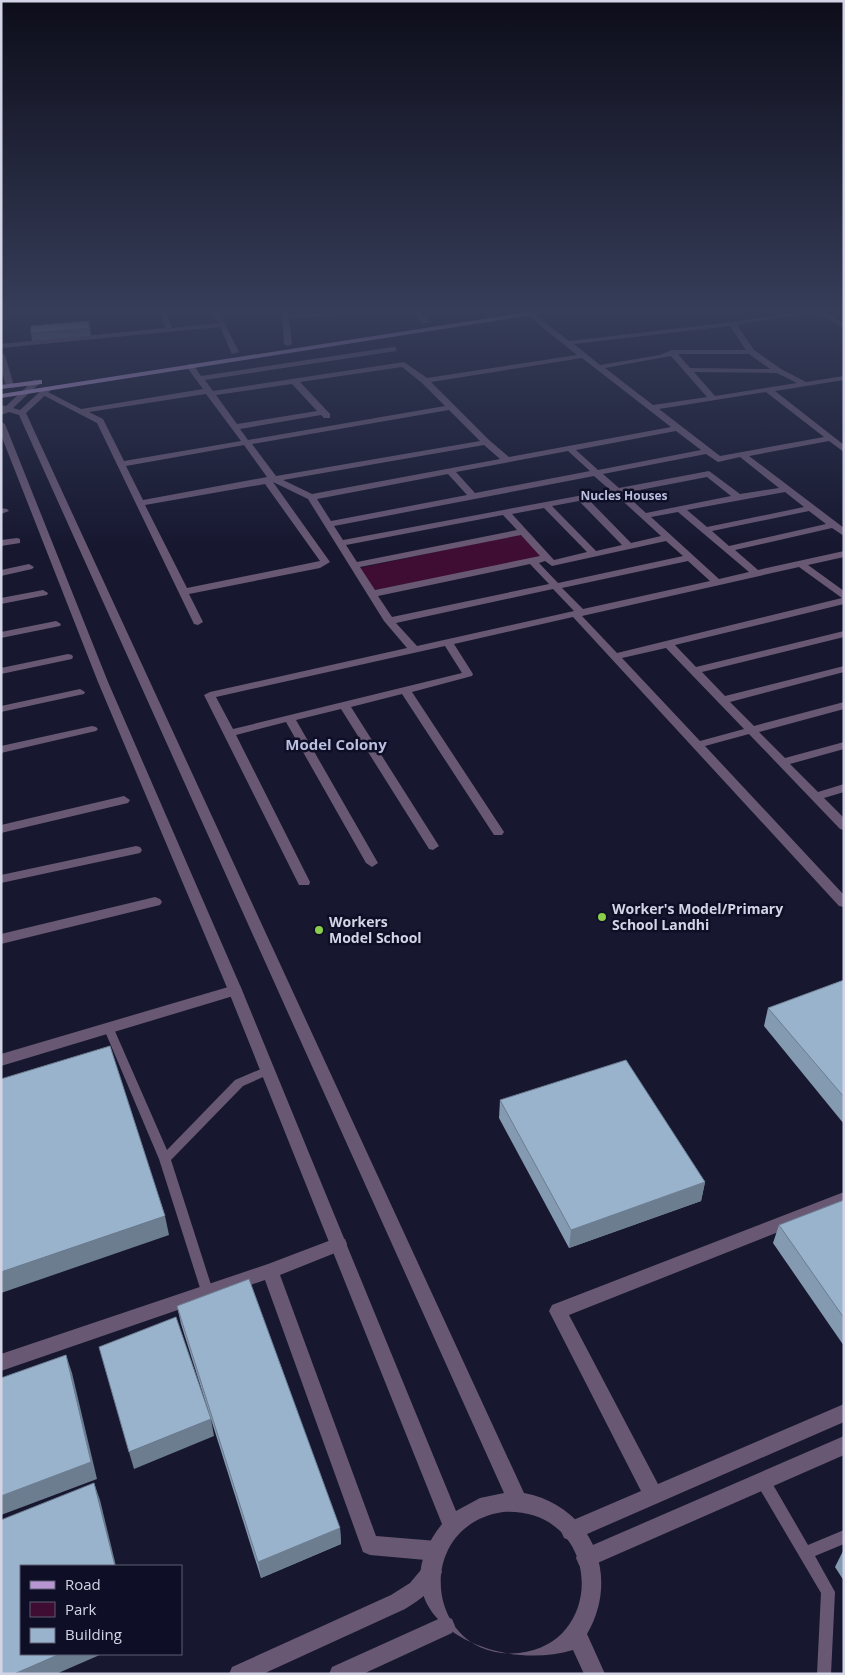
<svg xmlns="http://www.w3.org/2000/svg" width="845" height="1675" font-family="'Open Sans',sans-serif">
<rect width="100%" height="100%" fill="#171830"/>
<polygon fill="#3f0d33" points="521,534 543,558 374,590 360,568"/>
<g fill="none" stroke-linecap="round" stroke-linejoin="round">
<g fill="#685874" fill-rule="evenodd">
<polygon points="109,1025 113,1026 114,1029 167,1150 235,1080 268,1066 272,1067 273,1070 272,1073 243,1086 171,1160 213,1291 211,1295 207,1296 203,1295 201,1291 159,1159 104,1029 105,1026"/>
<polygon points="763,1474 768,1476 808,1545 844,1530 844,1544 815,1556 835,1592 831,1674 817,1674 821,1593 758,1486 756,1481 758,1476"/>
</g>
<g fill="#685874" fill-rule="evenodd">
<polygon points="160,312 166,312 172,328 218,323 212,312 219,312 239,352 232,354 220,327 1,348 1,344 165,328"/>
<polygon points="282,312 288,312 289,314 350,312 346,314 289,318 292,344 288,346 284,344"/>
<polygon points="412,312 420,312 430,322 423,324"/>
<path d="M 525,312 L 531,312 L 569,341 L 732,322 L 797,312 L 812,312 L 737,325 L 754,350 L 781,369 L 806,382 L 844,376 L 844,380 L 775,391 L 844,445 L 844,452 L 829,441 L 749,456 L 844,528 L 844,536 L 832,528 L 735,550 L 758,570 L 844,551 L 844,557 L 808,565 L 844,591 L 844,604 L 675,645 L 696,667 L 844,631 L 844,637 L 702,672 L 725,696 L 844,666 L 844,672 L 730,702 L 754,726 L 844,702 L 844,709 L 759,732 L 785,758 L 844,742 L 844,749 L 790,764 L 818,792 L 844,784 L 844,792 L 824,798 L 844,818 L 844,830 L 840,829 L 749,734 L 705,746 L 844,895 L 844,907 L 839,906 L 573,617 L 454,644 L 473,674 L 472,676 L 412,692 L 504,832 L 502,835 L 494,835 L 402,694 L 351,707 L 439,846 L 433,850 L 429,849 L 341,709 L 296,720 L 378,863 L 372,867 L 366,863 L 286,722 L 236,735 L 310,882 L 309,885 L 299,885 L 204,695 L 210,692 L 407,648 L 384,621 L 308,499 L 273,482 L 330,562 L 320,568 L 189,594 L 203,622 L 198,625 L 194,624 L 97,423 L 39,393 L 46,391 L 81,409 L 203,389 L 186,366 L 190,364 L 193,364 L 201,376 L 393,347 L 396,347 L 396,351 L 205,380 L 213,391 L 404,362 L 427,378 L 577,355 L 526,314 ZM 730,326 L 746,350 L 672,350 L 660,355 L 600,365 L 574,344 ZM 678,354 L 749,354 L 770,369 L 690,368 ZM 671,356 L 707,397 L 653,405 L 605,368 ZM 582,358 L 671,427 L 509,457 L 489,440 L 431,382 ZM 402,367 L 422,383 L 445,406 L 248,440 L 240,429 L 321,415 L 324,418 L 330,418 L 330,414 L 300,382 ZM 694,372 L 777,373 L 797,383 L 715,396 ZM 292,384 L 317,411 L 237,424 L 216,395 ZM 766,392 L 824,437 L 720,456 L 659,409 ZM 206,394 L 241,441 L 124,461 L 103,419 L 89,412 ZM 449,410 L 480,441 L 276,476 L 252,444 ZM 676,431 L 701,450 L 598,470 L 576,450 ZM 244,445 L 267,477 L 143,500 L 126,466 ZM 484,445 L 500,459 L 312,494 L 283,480 ZM 568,451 L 590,471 L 475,493 L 456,472 ZM 706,454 L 718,462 L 740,457 L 779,488 L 740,494 L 709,471 L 619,488 L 603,474 ZM 448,474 L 467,495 L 331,521 L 317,499 ZM 594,476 L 610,490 L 343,540 L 334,526 ZM 707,477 L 731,496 L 646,513 L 624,493 ZM 265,484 L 320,561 L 187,588 L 145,505 ZM 785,492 L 804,507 L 707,527 L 687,510 ZM 615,494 L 661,536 L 631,543 L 588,499 ZM 579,501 L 622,545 L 596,551 L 552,506 ZM 544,508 L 587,552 L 554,560 L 512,514 ZM 809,511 L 826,524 L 729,546 L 712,531 ZM 678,512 L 749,572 L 719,579 L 651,517 ZM 503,515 L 517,530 L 357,562 L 346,545 ZM 521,535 L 540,556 L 375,590 L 360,567 ZM 666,541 L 683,556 L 558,583 L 539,563 L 545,561 L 552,566 ZM 688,561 L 710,581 L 583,609 L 562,588 ZM 530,564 L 549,584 L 392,617 L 378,596 ZM 799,567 L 842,598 L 617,653 L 582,616 ZM 553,589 L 574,611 L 417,646 L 396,623 ZM 445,646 L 462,673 L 233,729 L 216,697 ZM 666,648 L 744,729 L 700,741 L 622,658 Z"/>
<polygon points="816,312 824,312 844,323 844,328"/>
<polygon points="1,508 7,509 9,511 1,514"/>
<polygon points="17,538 20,539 20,543 1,546 1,540"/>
<polygon points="29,564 34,567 32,569 1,576 1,570"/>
<polygon points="43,590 48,593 47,595 1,604 1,598"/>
<polygon points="56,621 61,624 60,626 1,638 1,632"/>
<polygon points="68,654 72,655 73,657 72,659 1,674 1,668"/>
<polygon points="80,689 85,692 84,694 1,712 1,706"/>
<polygon points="92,726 96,727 98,729 96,731 1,753 1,746"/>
<polygon points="124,796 130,800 128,803 1,833 1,825"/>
<polygon points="136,846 140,847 142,850 140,853 1,883 1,875"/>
<polygon points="155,897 160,899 162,902 160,905 1,944 1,934"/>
<polygon points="235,985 240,986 242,990 240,994 1,1066 1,1054"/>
<polygon points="844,1192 844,1206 569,1315 658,1484 844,1404 844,1422 571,1541 564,1538 561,1531 564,1524 641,1491 552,1317 549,1311 552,1305"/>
<polygon points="339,1237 345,1239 347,1244 345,1249 280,1275 376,1536 437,1541 444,1544 447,1551 444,1558 437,1561 370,1555 363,1552 265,1280 1,1371 1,1354 268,1264"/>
<polygon points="844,1436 844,1455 593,1565 586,1568 579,1565 576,1558 579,1551"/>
<path d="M 432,1562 L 439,1565 L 442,1572 C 435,1589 421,1599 405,1609 L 263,1674 L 229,1674 L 232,1667 L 391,1595 L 410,1583 L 425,1565 Z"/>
<polygon points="445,1616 452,1619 455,1626 452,1633 363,1674 329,1674 332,1667"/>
</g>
<g fill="#685874" fill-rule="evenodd">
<polygon points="1,353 5,355 14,386 13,388 6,386 1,369"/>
<path d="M 34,380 L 41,382 L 13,408 L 20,410 L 45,387 L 52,389 L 26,413 L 524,1493 C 592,1506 621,1576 587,1634 L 605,1674 L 584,1674 L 573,1650 C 490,1675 371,1613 442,1524 L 228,990 L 98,682 L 1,435 L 1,422 L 5,424 L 108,682 L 242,990 L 456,1511 L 480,1498 L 504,1493 L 19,415 L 9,412 L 1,415 L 1,405 L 6,406 ZM 503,1512 C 602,1507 608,1644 519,1653 C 426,1662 410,1526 503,1512 Z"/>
</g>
<g fill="#b796d1" fill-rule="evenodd">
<polygon points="528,312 543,312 539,314 1,398 1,394"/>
<polygon points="39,380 42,380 42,384 1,389 1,385"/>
</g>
</g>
<g fill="#849ab0">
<polygon points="844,980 844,1124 764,1026 768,1008"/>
<polygon points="500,1100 705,1182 701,1201 569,1248 499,1118"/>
<polygon points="844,1200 844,1346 773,1243 779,1225"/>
<polygon points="177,1306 340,1528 341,1544 261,1578 181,1324"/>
<polygon points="843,1551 844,1551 844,1581 835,1567"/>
</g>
<g fill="#6c7d90">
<polygon points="89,321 91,336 32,341 31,333"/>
<polygon points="705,1182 701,1201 569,1248 571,1230"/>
<polygon points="165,1216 169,1235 1,1293 1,1272"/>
<polygon points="66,1355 72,1373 97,1479 1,1515 1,1496"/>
<polygon points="211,1419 214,1436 134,1469 129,1452"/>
<polygon points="94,1483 100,1500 116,1566 115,1566"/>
<polygon points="340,1528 341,1544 261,1578 258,1562"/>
<polygon points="60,1654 102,1654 56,1674 14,1674"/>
</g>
<g fill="#9ab3cd" stroke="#6c7d90">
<polygon points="89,321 89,328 31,333 31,326"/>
<polygon points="844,980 844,1097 768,1008"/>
<polygon points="110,1046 165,1216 1,1272 1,1079"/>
<polygon points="626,1060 705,1182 571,1230 500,1100"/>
<polygon points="844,1200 844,1318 779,1225"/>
<polygon points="249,1279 340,1528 258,1562 177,1306"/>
<polygon points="176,1317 211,1419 129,1452 99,1347"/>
<polygon points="66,1355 91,1462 1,1496 1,1378"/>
<polygon points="94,1483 115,1566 21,1566 21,1654 60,1654 14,1674 1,1674 1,1520"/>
</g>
<linearGradient id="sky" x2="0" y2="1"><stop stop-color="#0d0d1a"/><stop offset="0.57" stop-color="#363d59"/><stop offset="1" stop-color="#363d59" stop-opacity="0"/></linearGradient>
<rect width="845" height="546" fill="url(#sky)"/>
<g fill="#89cf49" stroke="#0e0f26" stroke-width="2">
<circle cx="602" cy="917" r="5"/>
<circle cx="319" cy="930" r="5"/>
</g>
<g text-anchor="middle" stroke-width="5" stroke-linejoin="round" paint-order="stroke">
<g font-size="12" font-weight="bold" fill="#babedf" stroke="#0e0f26">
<text x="624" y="500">Nucles Houses</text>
</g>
<g font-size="14" font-weight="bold" fill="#d3d5e6" stroke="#0e0f26" text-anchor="start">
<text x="612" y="914">Worker's Model/Primary<tspan x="612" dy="16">School Landhi</tspan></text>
<text x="329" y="927">Workers<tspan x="329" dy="16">Model School</tspan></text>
</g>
<g font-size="15" font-weight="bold" fill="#babedf" stroke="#0e0f26">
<text x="336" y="750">Model Colony</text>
</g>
</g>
<rect width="845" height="1675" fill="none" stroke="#d3d5e6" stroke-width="5"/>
<rect x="20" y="1565" width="162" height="90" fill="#0e0f26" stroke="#5d5e73"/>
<rect x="30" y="1581" width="25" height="8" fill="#b796d1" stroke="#5d5e73"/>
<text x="65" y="1590" font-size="15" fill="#d3d5e6">Road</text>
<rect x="30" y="1602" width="25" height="15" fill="#3f0d33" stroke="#5d5e73"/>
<text x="65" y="1615" font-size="15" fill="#d3d5e6">Park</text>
<rect x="30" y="1628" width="25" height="15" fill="#9ab3cd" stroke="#5d5e73"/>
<text x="65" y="1640" font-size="15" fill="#d3d5e6">Building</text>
</svg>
